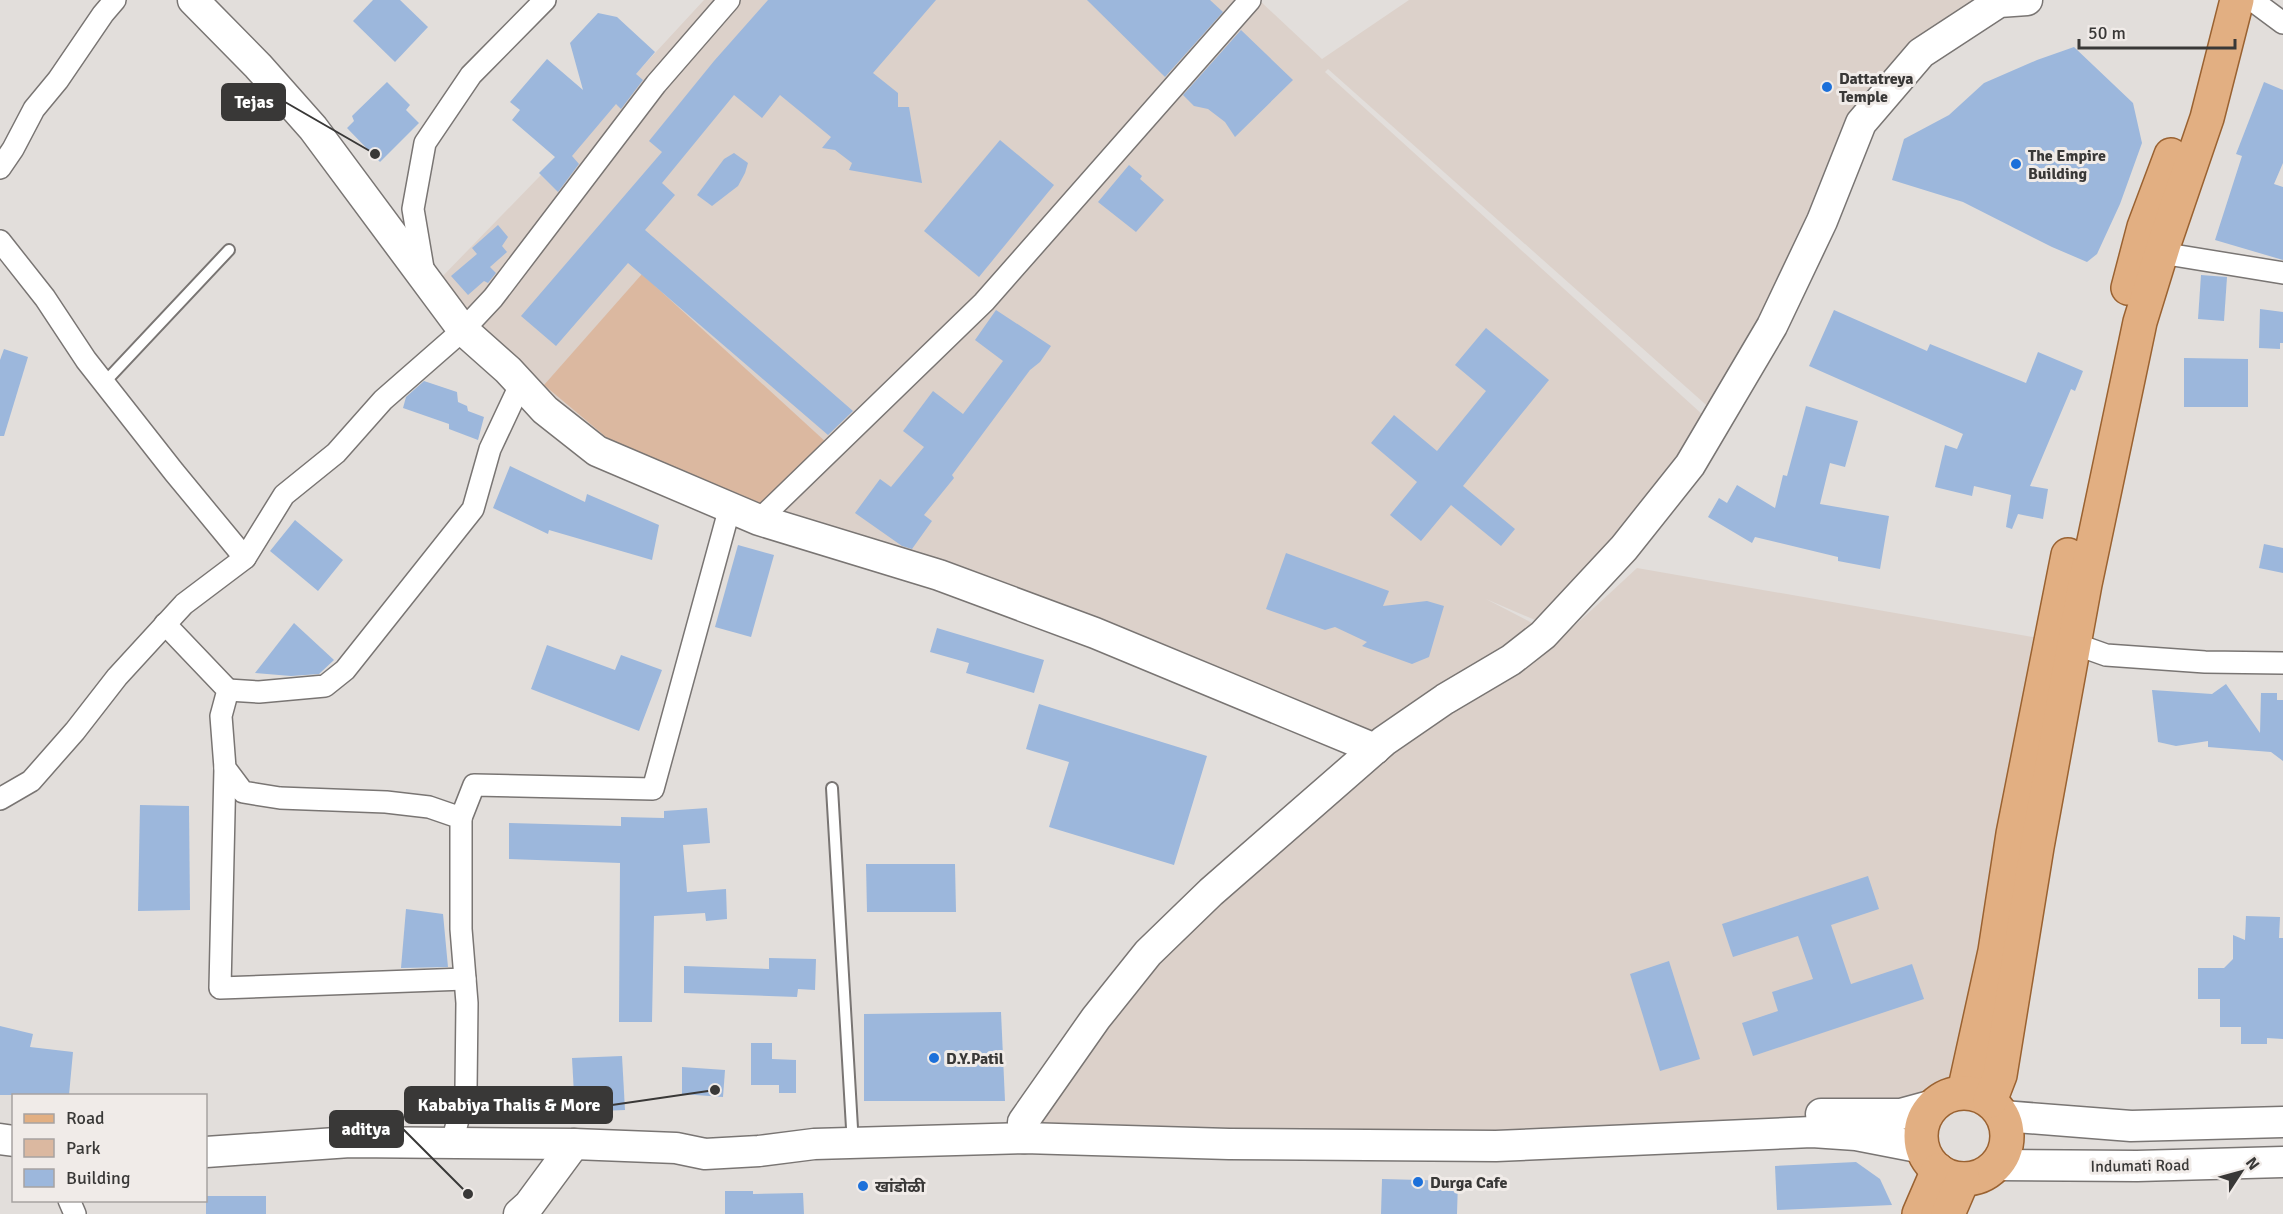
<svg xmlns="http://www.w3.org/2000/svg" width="2283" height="1214" font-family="Signika,'Noto Sans Devanagari',sans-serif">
<rect width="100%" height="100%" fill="#e2dedb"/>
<g fill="#dcd1ca">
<polygon points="704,0 1259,0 1322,59 1409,0 1988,0 1917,43 1818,211 1713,411 1328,69 1325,72 1703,415 1669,482 1542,623 1486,599 1536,625 1368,739 617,451 552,405 438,281 570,145"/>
<polygon points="1637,568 2056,641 1956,1096 1934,1112 1520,1133 1029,1126 1146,968 1388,749 1556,643"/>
</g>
<polygon fill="#dbb8a0" points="642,274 827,443 766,514 606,437 544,385"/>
<g fill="#9cb7dc">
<polygon points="373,0 400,0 428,27 395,62 353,21"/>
<polygon points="768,0 936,0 873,73 898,93 898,107 909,107 922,183 849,170 852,163 835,150 822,148 831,137 780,95 762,118 734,95 662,183 675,195 645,230 853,411 828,435 628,263 556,346 521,316 662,152 649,141 714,61"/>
<polygon points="1087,0 1210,0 1223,12 1165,77"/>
<polygon points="598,13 617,17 655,52 636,74 643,80 621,109 616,104 572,156 579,164 558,192 539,173 555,157 512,120 520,110 510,102 547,59 583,90 570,43"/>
<polygon points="1241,30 1293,80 1235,137 1225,122 1208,109 1194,106 1183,95"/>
<polygon points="2074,47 2133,103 2142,143 2120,204 2097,254 2087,262 2052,247 1963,202 1892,180 1904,139 1949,115 1984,83 2037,60"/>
<polygon points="387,82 410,105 406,110 419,123 380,162 347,128 354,121 352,116"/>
<polygon points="2264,82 2283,90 2283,163 2274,184 2283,187 2283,260 2215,240 2242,156 2236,154"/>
<polygon points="1000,140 1054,185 979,277 924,231"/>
<polygon points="734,153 748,163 745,173 738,186 712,206 697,195 724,159"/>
<polygon points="1129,165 1142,176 1140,179 1164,200 1136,232 1098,202"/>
<polygon points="498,225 508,237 502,246 507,252 490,267 496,273 488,283 484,281 468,295 451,276 477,254 472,248"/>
<polygon points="2201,275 2227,277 2224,321 2198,319"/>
<polygon points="2260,309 2283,312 2283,343 2280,343 2280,349 2259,348"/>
<polygon points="996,310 1051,346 1040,362 1030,370 952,475 954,478 924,515 932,521 912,549 902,546 855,513 880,479 891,487 924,447 903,431 933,391 963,414 1003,361 975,340"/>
<polygon points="1834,310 1927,351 1930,344 2026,383 2038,352 2083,371 2075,391 2071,389 2030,486 2048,489 2043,519 2018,514 2012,529 2006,527 2011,495 1974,486 1972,496 1935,487 1945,445 1957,449 1963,434 1809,366"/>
<polygon points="1486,328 1549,380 1463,486 1515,529 1501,546 1451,505 1421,541 1390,515 1417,482 1371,443 1394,415 1437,451 1486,391 1455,365"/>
<polygon points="4,349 28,357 4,436 0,436 0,360"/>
<polygon points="2184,358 2248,359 2248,407 2184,407"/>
<polygon points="424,381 457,392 458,402 467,406 468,411 484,417 478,440 449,429 449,424 403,408 406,397"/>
<polygon points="1806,406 1858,421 1845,467 1830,463 1820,504 1889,516 1880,569 1838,561 1838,557 1755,537 1752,543 1708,517 1719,498 1727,503 1737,485 1775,508 1783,475 1787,476"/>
<polygon points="510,466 585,502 587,494 659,525 652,560 549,530 548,534 493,508"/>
<polygon points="295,520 343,560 318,591 270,551"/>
<polygon points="2264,544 2283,548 2283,573 2259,568"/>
<polygon points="738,545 774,555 751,637 715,627"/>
<polygon points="1286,553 1389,591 1383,606 1427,601 1444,606 1429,657 1412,664 1362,646 1367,642 1335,627 1325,630 1266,609"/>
<polygon points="294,623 334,660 319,674 291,676 255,673"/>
<polygon points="937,628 1044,660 1034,693 966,673 969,663 930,652"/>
<polygon points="547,645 615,670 621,655 662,670 639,731 531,689"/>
<polygon points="2226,684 2260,733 2261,693 2277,693 2277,700 2283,700 2283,761 2271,752 2208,747 2208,741 2176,746 2158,742 2152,690 2212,694"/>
<polygon points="1039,704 1207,756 1174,865 1049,827 1069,762 1026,749"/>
<polygon points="140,805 189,806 190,910 138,911"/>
<polygon points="707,808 710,843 683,845 687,892 726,889 727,919 706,921 705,913 654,916 652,1022 619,1022 620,863 509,859 509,823 621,826 621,817 664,818 664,811"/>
<polygon points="866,864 955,864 956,912 867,912"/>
<polygon points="1868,876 1879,909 1831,925 1851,984 1912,964 1924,999 1753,1056 1742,1023 1778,1011 1772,992 1813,979 1798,936 1733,957 1722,924"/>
<polygon points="406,909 443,914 448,967 401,968"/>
<polygon points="2246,916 2280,917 2279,938 2283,938 2283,1039 2267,1038 2267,1044 2241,1044 2241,1027 2220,1027 2220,999 2198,999 2198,968 2224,968 2233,959 2233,935 2245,940"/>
<polygon points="769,958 816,959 815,990 798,989 797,997 684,993 684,966 769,969"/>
<polygon points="1669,961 1700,1059 1660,1071 1630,974"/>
<polygon points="1001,1012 1005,1101 864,1101 864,1014"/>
<polygon points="0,1026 33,1034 30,1047 73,1052 69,1095 0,1095"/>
<polygon points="751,1043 772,1043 772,1059 796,1060 796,1093 779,1093 779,1085 751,1085"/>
<polygon points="622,1056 625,1110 575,1112 572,1058"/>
<polygon points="682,1067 725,1070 723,1097 682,1094"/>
<polygon points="1856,1162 1880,1179 1892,1205 1777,1210 1775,1166"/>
<polygon points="1382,1179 1458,1181 1457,1214 1381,1214"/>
<polygon points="725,1191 753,1191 753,1194 803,1193 804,1214 725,1214"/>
<rect x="206" y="1196" width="60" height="18"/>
</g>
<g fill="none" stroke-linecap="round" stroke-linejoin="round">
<g stroke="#797573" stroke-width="14">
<g id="lane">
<polyline points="104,383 229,250"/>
<polyline points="832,788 852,1128"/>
</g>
</g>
<g stroke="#797573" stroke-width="24">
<g id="street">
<polyline points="2252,0 2283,23"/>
<polyline points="0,168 13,149 34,109 58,80 103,14 115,0"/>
<polyline points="0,241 45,298 86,360 174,472 245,558"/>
<polyline points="2161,253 2283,273"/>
<polyline points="424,274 413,209 425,143 471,75 545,0"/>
<polyline points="759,520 984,302 1250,0"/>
<polyline points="165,624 228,690 221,716 225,768 243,792 280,798 386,802 429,807 461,818 461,929 467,1003 466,1090 452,1142"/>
<polyline points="2075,644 2106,655 2205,662 2283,663"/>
<polyline points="228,690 259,692 325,686 345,670 473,509 490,449 521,383"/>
<polyline points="225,768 220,988 465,979"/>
<polyline points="0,799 31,781 75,731 117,677 184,604 245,558 284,495 336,453 383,400 463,330 493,298 656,84 729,0"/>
<polyline points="461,818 474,785 653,789 730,507"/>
<polyline points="69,1200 75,1214"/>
</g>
</g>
<g stroke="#797573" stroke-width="33">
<g id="secondary">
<polyline points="193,0 258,66 313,128 463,330 508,370 545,410 597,451 759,520 939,575 1095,633 1375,749"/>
<polyline points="1821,1114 1901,1114 1934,1105"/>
<polyline points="2003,1116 2131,1126 2283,1122"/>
<polyline points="1024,1138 1023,1122 1096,1018 1148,953 1211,892 1384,741 1445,699 1511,660 1543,635 1624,548 1690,465 1772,326 1822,221 1861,123 1921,53 1999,2 2027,0"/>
<polyline points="0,1139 14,1141"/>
<polyline points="206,1152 350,1142 574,1144 676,1148 705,1154 759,1151 814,1144 1024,1138 1229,1144 1496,1146 1812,1132 1856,1135 1923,1148"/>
<polyline points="1996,1165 2137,1166 2283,1162"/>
<polyline points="519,1214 529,1205 574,1144"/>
</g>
</g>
<g stroke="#9a6231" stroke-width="36">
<g id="primary">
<polyline points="2128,288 2144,227 2171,155"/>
<polyline points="1964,1092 1995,951 2013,834 2068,555"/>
<circle cx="1964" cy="1136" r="43"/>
<polyline points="1990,1101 2000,1075 2037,847 2085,584 2140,322 2164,244 2207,118 2237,0"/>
<polyline points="1919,1214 1938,1170"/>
<polyline points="1948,1214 1963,1179"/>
</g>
</g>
<use href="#lane" stroke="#fff" stroke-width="10"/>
<use href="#street" stroke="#fff" stroke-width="21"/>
<use href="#secondary" stroke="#fff" stroke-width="30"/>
<use href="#primary" stroke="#e2af82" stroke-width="33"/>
</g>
<g fill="#1c70da" stroke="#f0ebe8" stroke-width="2">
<circle cx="1827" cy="87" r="6"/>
<circle cx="2016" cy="164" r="6"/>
<circle cx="934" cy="1058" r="6"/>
<circle cx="1418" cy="1182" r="6"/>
<circle cx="863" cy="1186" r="6"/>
</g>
<g text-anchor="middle" stroke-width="6" stroke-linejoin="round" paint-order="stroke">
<g font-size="16" font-weight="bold" fill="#393837" stroke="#f0ebe8" text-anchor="start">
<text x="1839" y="84">Dattatreya<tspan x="1839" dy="18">Temple</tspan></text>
<text x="2028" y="161">The Empire<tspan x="2028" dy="18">Building</tspan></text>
<text x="946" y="1064">D.Y.Patil</text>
<text x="1430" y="1188">Durga Cafe</text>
<text x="875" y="1192">खांडोळी</text>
</g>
<g font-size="16" fill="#393837" stroke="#f0ebe8">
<text transform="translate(2140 1165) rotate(-1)" y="6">Indumati Road</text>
</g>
</g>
<path fill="none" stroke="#393837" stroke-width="2" d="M375 154L285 102M715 1090L612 1105M468 1194L403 1129"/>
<g fill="#393837" stroke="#f0ebe8" stroke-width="2">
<circle cx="375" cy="154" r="6"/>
<circle cx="715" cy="1090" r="6"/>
<circle cx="468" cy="1194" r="6"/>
</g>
<g fill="#393837" stroke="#393837" stroke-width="2">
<rect x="222" y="84" width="63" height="36" rx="6"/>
<rect x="405" y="1087" width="207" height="36" rx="6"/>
<rect x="330" y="1111" width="73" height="36" rx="6"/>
</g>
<g font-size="18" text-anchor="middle" font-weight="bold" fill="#fff">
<text x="254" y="108">Tejas</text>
<text x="509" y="1111">Kababiya Thalis &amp; More</text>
<text x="366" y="1135">aditya</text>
</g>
<rect x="12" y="1094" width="195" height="108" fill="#f0ebe8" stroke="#a7a3a1" stroke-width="1.5"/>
<rect x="24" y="1114" width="30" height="9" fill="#e2af82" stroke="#a7a3a1" stroke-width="1.5"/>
<text x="66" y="1124" font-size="18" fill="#393837">Road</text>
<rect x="24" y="1139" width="30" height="18" fill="#dbb8a0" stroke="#a7a3a1" stroke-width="1.5"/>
<text x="66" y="1154" font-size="18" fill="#393837">Park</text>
<rect x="24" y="1169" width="30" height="18" fill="#9cb7dc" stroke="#a7a3a1" stroke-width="1.5"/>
<text x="66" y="1184" font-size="18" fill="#393837">Building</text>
<g transform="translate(2241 1172) rotate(54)" stroke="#f0ebe8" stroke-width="4.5" paint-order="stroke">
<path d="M0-4.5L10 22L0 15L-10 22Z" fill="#393837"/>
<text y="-9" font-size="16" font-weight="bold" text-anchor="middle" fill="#393837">N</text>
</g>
<path d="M2079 39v9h156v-9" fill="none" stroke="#393837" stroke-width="3"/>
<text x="2088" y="39" font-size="18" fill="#393837" stroke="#f0ebe8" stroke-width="4.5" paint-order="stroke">50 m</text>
</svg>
